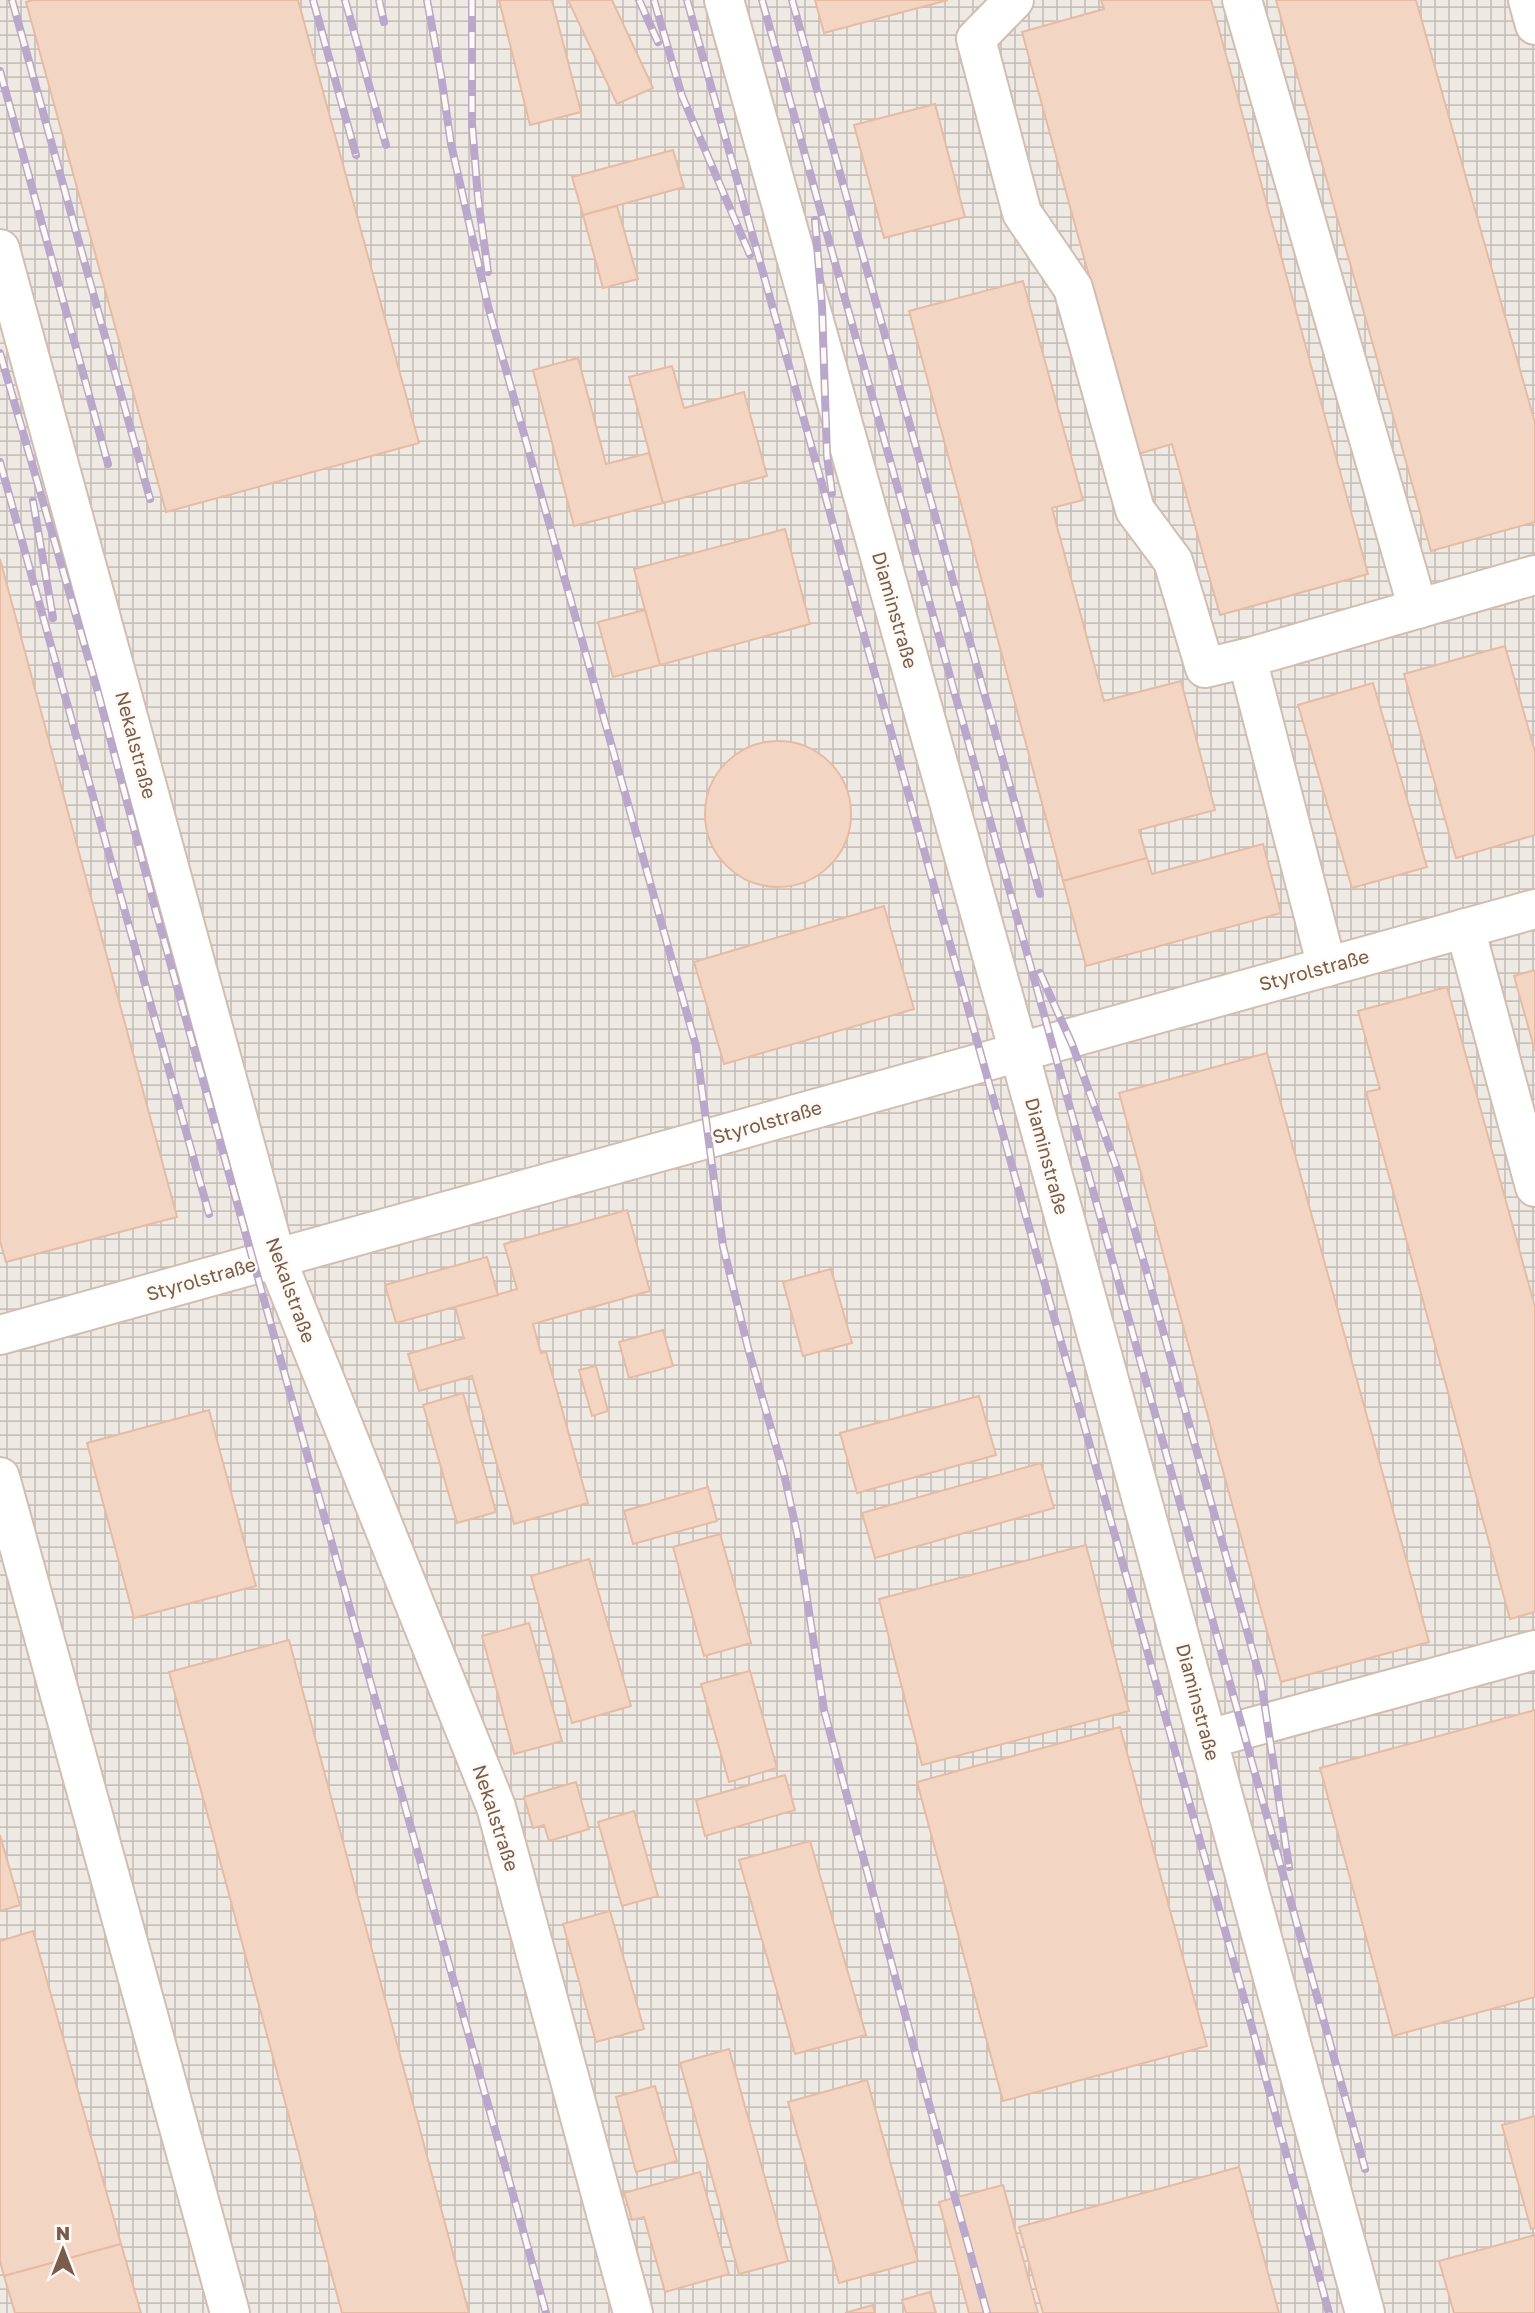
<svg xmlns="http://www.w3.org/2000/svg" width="1535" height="2313" font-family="'Golos Text',sans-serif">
<defs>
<pattern id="industrial-grid" width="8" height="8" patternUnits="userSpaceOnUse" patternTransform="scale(1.75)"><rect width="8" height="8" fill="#efe9e4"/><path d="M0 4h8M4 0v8" fill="none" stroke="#c7c0bb"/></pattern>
</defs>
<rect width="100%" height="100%" fill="#fdf6ec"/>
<rect fill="url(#industrial-grid)" x="0" y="0" width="1535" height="2313"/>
<g fill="#f3d5c3" stroke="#e6bba3" stroke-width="2">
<polygon points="33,0 298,0 419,443 166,512 26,2"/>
<polygon points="499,0 552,0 581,112 530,125"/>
<polygon points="568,0 612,0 653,88 617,104"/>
<polygon points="815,0 948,0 824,33"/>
<polygon points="1101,0 1211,0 1368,574 1220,615 1172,444 1138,454 1022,32 1104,9"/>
<polygon points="1276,0 1416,0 1535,423 1535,522 1431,551"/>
<polygon points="935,104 965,217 884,238 854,125"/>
<polygon points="673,150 684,187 583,215 572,177"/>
<polygon points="617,206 638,279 603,288 583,215"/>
<polygon points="1023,281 1083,500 1052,508 1104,701 1181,681 1215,810 1139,830 1147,858 1063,881 909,311"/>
<polygon points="578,358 606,464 649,453 663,503 574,526 533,370"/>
<polygon points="672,366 684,408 744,392 767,476 663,503 629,377"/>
<polygon points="785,529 810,624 660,665 634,569"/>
<polygon points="0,559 177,1217 6,1262 0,1241"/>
<polygon points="645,610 660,665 613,677 598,622"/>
<polygon points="1505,646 1535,752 1535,835 1456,858 1404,674"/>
<polygon points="1373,683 1427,867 1352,888 1298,705"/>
<circle cx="778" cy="814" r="73"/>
<polygon points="1263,844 1281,913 1086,966 1063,881 1147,858 1152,874"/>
<polygon points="884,906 914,1009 724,1064 694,962"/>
<polygon points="1535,970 1535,1051 1514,976"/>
<polygon points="1447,987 1535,1307 1535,1612 1510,1619 1366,1092 1380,1089 1358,1011"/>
<polygon points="1267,1053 1429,1642 1281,1682 1119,1093"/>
<polygon points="627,1210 650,1291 533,1324 541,1353 546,1352 588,1503 514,1524 472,1376 419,1391 408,1354 464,1338 455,1307 517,1289 504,1244"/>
<polygon points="487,1257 498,1295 396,1323 385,1285"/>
<polygon points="831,1269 852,1343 803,1356 783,1282"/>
<polygon points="663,1330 673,1366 629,1378 619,1342"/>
<polygon points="596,1366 608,1411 592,1416 579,1370"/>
<polygon points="463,1393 496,1512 457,1523 423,1405"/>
<polygon points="979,1396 996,1455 857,1493 840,1433"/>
<polygon points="209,1410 256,1586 134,1618 87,1443"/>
<polygon points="1041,1463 1054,1508 875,1558 862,1513"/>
<polygon points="708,1487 717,1521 633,1544 624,1511"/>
<polygon points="720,1534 751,1643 704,1656 673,1547"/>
<polygon points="1086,1545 1129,1711 922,1765 879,1599"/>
<polygon points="589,1559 631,1706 572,1723 531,1576"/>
<polygon points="529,1623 562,1741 514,1754 482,1636"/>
<polygon points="289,1640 469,2313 342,2313 169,1672"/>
<polygon points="750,1671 777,1768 729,1782 701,1684"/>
<polygon points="1535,1710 1535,1997 1393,2036 1320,1768"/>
<polygon points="1120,1727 1207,2046 1003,2101 917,1782"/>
<polygon points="785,1775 795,1810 705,1836 696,1800"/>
<polygon points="576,1782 589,1829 549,1841 544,1825 533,1828 524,1797"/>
<polygon points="634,1811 658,1896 622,1906 598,1822"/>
<polygon points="0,1835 20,1905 0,1911"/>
<polygon points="810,1841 866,2035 795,2054 739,1860"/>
<polygon points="610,1911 644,2029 596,2042 563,1924"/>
<polygon points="33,1931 121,2244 4,2276 0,2261 0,1941"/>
<polygon points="729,2049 788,2261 739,2274 680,2063"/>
<polygon points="867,2080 918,2261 839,2283 788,2102"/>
<polygon points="655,2086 677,2161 636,2172 616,2097"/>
<polygon points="1535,2116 1535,2228 1531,2229 1502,2125"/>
<polygon points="1239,2167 1279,2313 1043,2313 1019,2227"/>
<polygon points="700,2172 729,2274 665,2292 644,2217 632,2220 624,2193"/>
<polygon points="1003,2185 1038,2313 969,2313 939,2202"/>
<polygon points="1535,2235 1535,2313 1454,2313 1439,2261"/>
<polygon points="121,2244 141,2313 15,2313 4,2276"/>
<polygon points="930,2292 936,2313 906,2313 902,2300"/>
<polygon points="873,2305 875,2313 845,2313"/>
</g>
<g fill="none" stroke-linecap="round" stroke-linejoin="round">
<g stroke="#d1beb0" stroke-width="42">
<g id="minor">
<polyline points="724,0 1019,1052 1365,2313"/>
<polyline points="1014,0 976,39 1022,213 1073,288 1135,510 1173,561 1205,668 1247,658"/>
<polyline points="1242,0 1418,609"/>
<polyline points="1528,0 1535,25"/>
<polyline points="0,249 276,1258 496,1807 633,2313"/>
<polyline points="1465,928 1535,1187"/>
<polyline points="1327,967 1247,658 1535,575"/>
<polyline points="0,1335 1535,909"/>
<polyline points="0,1477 230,2313"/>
<polyline points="1208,1739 1535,1650"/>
</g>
</g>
<use href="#minor" stroke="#fff" stroke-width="38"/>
<g stroke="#b9a8c9" stroke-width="8">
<g id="rail">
<polyline points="12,0 150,499"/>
<polyline points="313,0 356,155"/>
<polyline points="345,0 386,145"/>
<polyline points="379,0 384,22"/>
<polyline points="427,0 441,75 451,144 488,306 696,1046 723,1246 748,1348 784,1474 797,1533 824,1710 932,2115 987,2313"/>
<polyline points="472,0 472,124 478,198 488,272"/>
<polyline points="639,0 658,42"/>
<polyline points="654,0 682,96 750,255"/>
<polyline points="687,0 1250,2020 1329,2313"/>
<polyline points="762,0 1365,2169"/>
<polyline points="792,0 1040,894"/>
<polyline points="0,71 108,464"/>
<polyline points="815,220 822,306 827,456 832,493"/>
<polyline points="0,353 96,685 155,908 546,2313"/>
<polyline points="0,462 209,1214"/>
<polyline points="33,501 53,618"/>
<polyline points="1040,973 1072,1044 1120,1177 1261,1681 1289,1867"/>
</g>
</g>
<use href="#rail" stroke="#fffaf3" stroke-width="5" stroke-dasharray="16" stroke-linecap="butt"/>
</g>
<g text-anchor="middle" stroke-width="5" stroke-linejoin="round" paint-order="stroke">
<g font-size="19" fill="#7a5c4d" stroke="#fffaf3">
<text transform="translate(895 610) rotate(74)" y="7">Diaminstraße</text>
<text transform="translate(136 745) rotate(75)" y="7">Nekalstraße</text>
<text transform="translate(1314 970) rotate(-15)" y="7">Styrolstraße</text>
<text transform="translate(767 1122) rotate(-16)" y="7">Styrolstraße</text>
<text transform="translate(1047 1156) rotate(75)" y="7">Diaminstraße</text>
<text transform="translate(201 1279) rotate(-16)" y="7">Styrolstraße</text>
<text transform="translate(291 1290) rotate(70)" y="7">Nekalstraße</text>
<text transform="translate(1198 1702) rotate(75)" y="7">Diaminstraße</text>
<text transform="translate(496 1818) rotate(72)" y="7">Nekalstraße</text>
</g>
</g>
<g transform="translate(63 2250)" stroke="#fffaf3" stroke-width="5" paint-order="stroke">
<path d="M0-5L12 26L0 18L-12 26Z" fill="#7a5c4d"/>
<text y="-10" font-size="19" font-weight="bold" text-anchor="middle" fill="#7a5c4d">N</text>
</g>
</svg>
